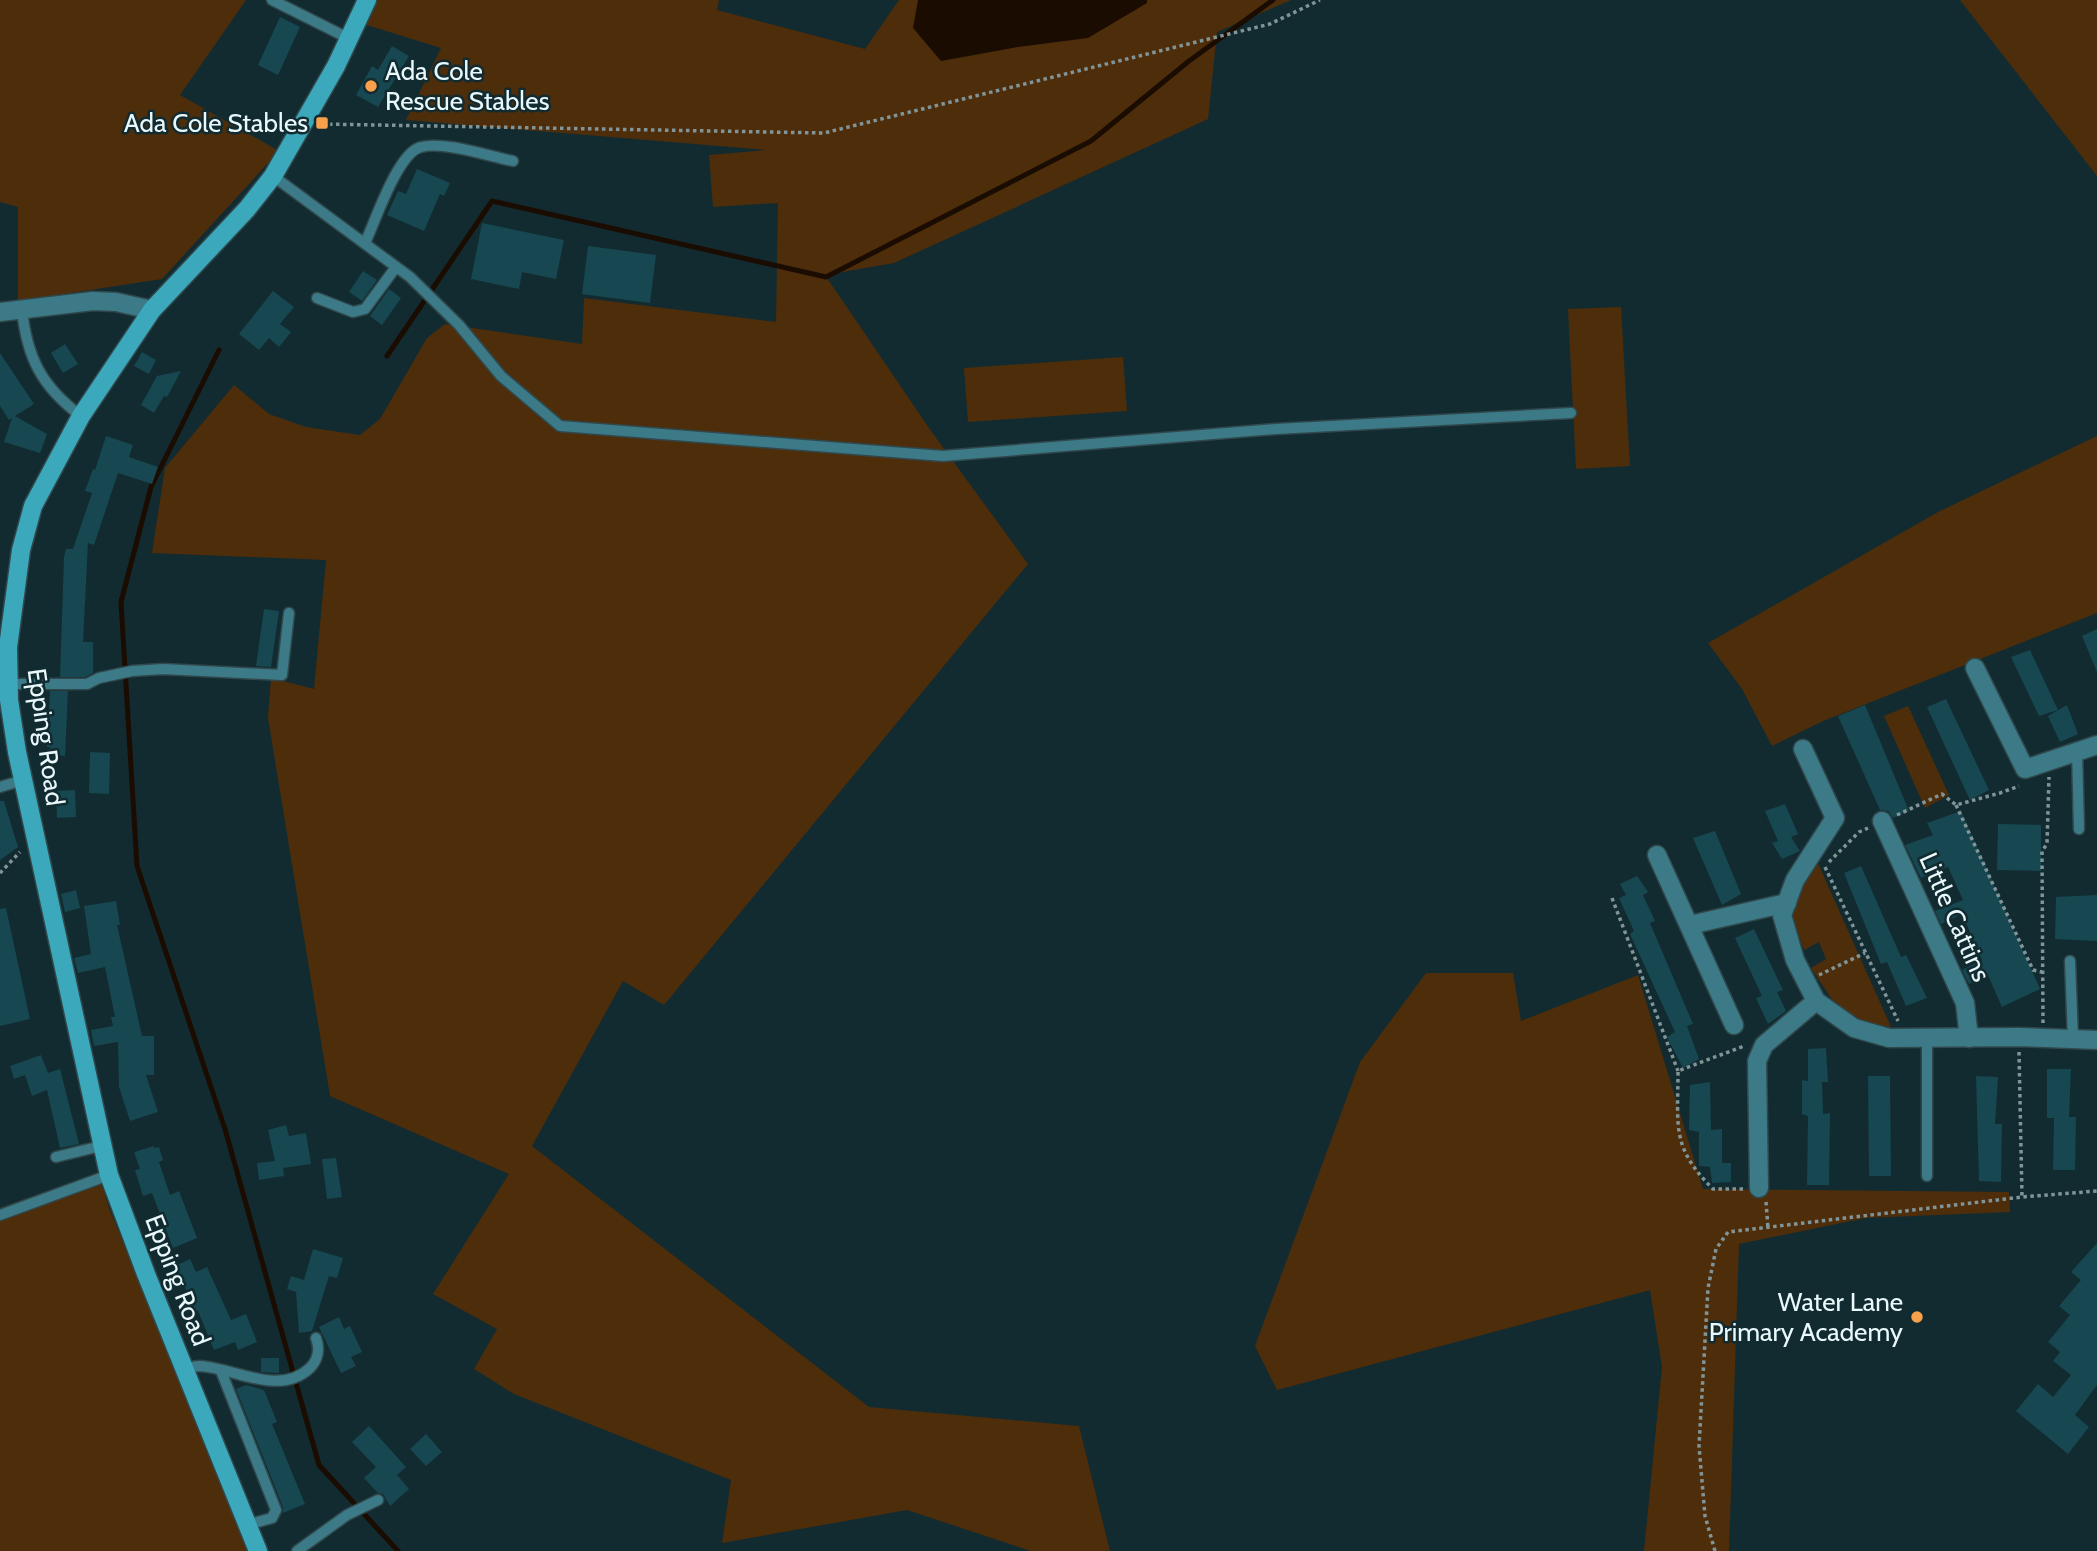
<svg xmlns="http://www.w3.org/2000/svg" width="2097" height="1551" font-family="Cabin,sans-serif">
<rect width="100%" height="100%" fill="#122b30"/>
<g fill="#4e2d0b">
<polygon points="0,0 246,0 180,95 279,151 162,279 18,301 18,207 0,202"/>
<polygon points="367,0 719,0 717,10 865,49 899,0 1291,0 1217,32 1208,119 894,263 825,275 931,431 1028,564 664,1005 623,981 532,1146 869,1407 1079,1426 1110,1551 1031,1551 907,1510 722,1543 731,1480 514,1394 474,1369 497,1329 433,1294 509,1174 330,1096 268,718 271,678 314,689 326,560 152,553 165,468 234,385 269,414 306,427 360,435 380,419 427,338 445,324 582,344 584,298 776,322 778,203 713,207 709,155 766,150 406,120 441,48 357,22"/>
<polygon points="1960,0 2097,0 2097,176"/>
<polygon points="1621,307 1630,466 1576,469 1568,309"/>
<polygon points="1123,357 1127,411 968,422 964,368"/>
<polygon points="2097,436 2097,613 1823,721 1772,746 1742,689 1708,643 1938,512"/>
<polygon points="1908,706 1949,795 1925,808 1884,716"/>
<path d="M 1817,861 L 1891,1027 L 1873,1025 L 1839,1010 L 1811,968 L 1826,959 L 1819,942 L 1804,950 C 1786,900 1789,905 1817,861 Z"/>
<polygon points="1426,973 1513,973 1521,1021 1638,975 1703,1189 2009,1192 2010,1212 1866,1218 1739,1244 1729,1551 1644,1551 1662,1367 1650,1290 1277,1390 1255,1346 1360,1062"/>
<polygon points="98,1173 109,1208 248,1551 0,1551 0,1208"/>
</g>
<polygon fill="#1b0c02" points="918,0 1147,0 1147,3 1088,38 1018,47 941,61 913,28"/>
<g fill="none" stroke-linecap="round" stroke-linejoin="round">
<g stroke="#1b0c02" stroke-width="5">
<polyline points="219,350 151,487 121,602 137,866 225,1129 319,1465 398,1551"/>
<polyline points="387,356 492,201 826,277 1091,141 1189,61 1273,0"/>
</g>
</g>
<g fill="#174750">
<polygon points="280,17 300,27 278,75 258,65"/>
<polygon points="392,46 409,56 378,107 356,95 372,66 378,70"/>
<polygon points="417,169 450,183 444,196 440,194 424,231 387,215 398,191 406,194"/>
<polygon points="482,223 564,240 556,279 522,272 519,289 471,279"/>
<polygon points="588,246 656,255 650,303 582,294"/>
<polygon points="363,271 377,280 362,301 349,292"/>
<polygon points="389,289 401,298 382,325 370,316"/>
<polygon points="273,291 294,307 280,324 291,332 279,347 269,338 259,350 239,334"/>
<polygon points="65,344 78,364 63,373 51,353"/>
<polygon points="142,352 156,360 149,374 134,366"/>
<polygon points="0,353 34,404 15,416 47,434 40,453 4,442 12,418 9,420 0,406"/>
<polygon points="181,371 167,397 164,396 154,413 141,405 157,376"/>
<polygon points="106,436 133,445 129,457 158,467 152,484 118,473 94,545 88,543 83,642 93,642 93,673 85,677 60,677 64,557 66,549 73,549 92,493 85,491 93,469 95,470"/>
<polygon points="264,609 279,611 271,667 256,666"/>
<polygon points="2097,629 2097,672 2082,636"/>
<polygon points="2030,650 2058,710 2039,716 2011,657"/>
<polygon points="50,691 68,691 65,756 50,755 50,747 47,747"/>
<polygon points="1946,699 1989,790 1970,800 1927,707"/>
<polygon points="1865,705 1909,811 1893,818 1888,811 1880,810 1838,716"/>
<polygon points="2067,705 2078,734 2060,742 2048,716"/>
<polygon points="90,752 110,753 109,794 89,793"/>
<polygon points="75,790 76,817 57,818 56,791"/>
<polygon points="0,801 4,801 18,847 0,860"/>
<polygon points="1785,804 1798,834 1791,837 1800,851 1782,859 1772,843 1778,841 1765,811"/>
<polygon points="1961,811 2040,989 2002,1007 1987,973 1969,984 1962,970 1982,960 1962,914 1941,924 1935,911 1963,900 1948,867 1921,878 1905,845 1933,835 1927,823"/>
<polygon points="1998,824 2041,825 2041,871 1997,870"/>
<polygon points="1715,831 1741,894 1722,905 1693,838"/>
<polygon points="1861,866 1901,957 1906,955 1927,998 1906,1006 1887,962 1881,964 1844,873"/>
<polygon points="1637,876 1648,892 1643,895 1655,921 1650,923 1693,1024 1687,1026 1699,1059 1683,1068 1667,1037 1675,1032 1630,934 1634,931 1619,898 1626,895 1620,884"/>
<polygon points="76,890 80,908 65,912 61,894"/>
<polygon points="2097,895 2097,941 2055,939 2056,897"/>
<polygon points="116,901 120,925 117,925 142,1036 154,1036 154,1075 146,1075 158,1112 130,1121 119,1087 118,1042 94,1046 91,1030 113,1026 111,1017 115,1017 105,967 78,973 74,958 91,954 84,906"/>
<polygon points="6,908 30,1019 0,1026 0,909"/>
<polygon points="1754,929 1783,990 1777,992 1786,1011 1768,1024 1756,998 1762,996 1735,938"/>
<polygon points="1826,1048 1828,1082 1822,1082 1823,1114 1830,1113 1829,1185 1807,1185 1808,1116 1802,1114 1802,1080 1808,1081 1808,1049"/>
<polygon points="41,1055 48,1073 60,1069 79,1144 60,1148 47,1090 32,1096 25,1075 14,1079 10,1066"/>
<polygon points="2047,1069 2071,1069 2069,1117 2076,1117 2075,1170 2053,1170 2054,1118 2047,1118"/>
<polygon points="1868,1076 1890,1076 1891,1176 1869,1176"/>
<polygon points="1976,1076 1998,1077 1995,1124 2002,1124 2001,1182 1979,1181"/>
<polygon points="1710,1082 1711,1130 1722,1129 1722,1163 1731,1163 1731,1182 1712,1183 1710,1167 1699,1166 1699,1132 1689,1130 1690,1085"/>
<polygon points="286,1125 289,1136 306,1133 311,1164 283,1168 284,1176 259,1180 257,1163 275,1161 268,1130"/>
<polygon points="154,1146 154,1148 159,1147 163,1160 159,1162 170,1195 179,1191 197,1238 173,1248 152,1193 143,1196 135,1170 140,1169 134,1152"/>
<polygon points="336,1158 342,1197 327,1199 322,1159"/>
<polygon points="2097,1243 2097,1385 2075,1415 2089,1427 2068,1454 2016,1411 2038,1384 2053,1397 2071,1375 2053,1361 2060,1352 2048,1342 2070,1315 2059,1306 2081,1280 2071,1272"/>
<polygon points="313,1249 343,1258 337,1278 329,1276 312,1331 299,1333 296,1292 287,1289 291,1276 304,1280"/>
<polygon points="190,1259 196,1272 207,1267 231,1320 246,1314 257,1342 238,1350 235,1342 214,1350 198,1311 196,1311 175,1266"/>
<polygon points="339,1317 344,1329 350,1326 362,1352 351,1357 356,1366 341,1373 319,1327"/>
<polygon points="261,1358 279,1358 279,1373 261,1372"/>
<polygon points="246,1385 264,1390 277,1422 272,1424 305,1504 283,1513 283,1507 236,1389"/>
<polygon points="369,1426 406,1467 397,1475 409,1489 390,1506 383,1494 378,1493 364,1478 376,1467 352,1442"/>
<polygon points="426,1434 442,1452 426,1466 410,1449"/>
</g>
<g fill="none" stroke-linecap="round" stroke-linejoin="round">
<g stroke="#30484c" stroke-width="13">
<g id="service">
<polyline points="272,0 350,39"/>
<polyline points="273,176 410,277 459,325 501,376 560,426 943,456 1276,429 1571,413"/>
<path d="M 365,243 C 375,222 398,152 421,147 C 445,141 488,156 513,161"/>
<polyline points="317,298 353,312 365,309 396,267"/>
<path d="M 22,310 C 27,358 42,387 81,416"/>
<polyline points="9,684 87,684 99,678 132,671 163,669 282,675 289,613"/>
<polyline points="2077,751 2079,829"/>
<polyline points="0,787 23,780"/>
<polyline points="2070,961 2073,1039"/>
<polyline points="56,1157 101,1146"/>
<polyline points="1927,1176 1927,1039"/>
<polyline points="0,1215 109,1175"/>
<path d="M 184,1368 C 189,1368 195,1366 200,1366 C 235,1368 279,1397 310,1368 C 318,1360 320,1349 316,1338"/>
<polyline points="221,1371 276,1510 272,1518 247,1525"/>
<polyline points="297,1551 347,1515 378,1500"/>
</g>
</g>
<g stroke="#30484c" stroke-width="21">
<g id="minor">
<polyline points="1975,668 2025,769 2097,745"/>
<polyline points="1803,749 1835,818 1795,880 1782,915 1795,960 1816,1001 1854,1028 1889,1038 2019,1037 2097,1040"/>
<polyline points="1882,821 1965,1003 1969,1038"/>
<polyline points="1657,855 1734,1025"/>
<polyline points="1690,925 1787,903"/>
<polyline points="1759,1188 1757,1061 1764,1045 1816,1001"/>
</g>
</g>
<g stroke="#30484c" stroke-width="21">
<polyline id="tertiary" points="0,312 93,301 116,302 152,310"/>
</g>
<g stroke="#30484c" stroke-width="21">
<polyline id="secondary" points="258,1551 146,1274 109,1175 17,752 9,700 8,647 21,550 33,506 81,416 152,310 247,209 273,176 336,66 367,0"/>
</g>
<g stroke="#819599" stroke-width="3.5" stroke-dasharray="3.5 3.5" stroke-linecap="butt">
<polyline points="322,124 824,133 1270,24 1320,0"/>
<polyline points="1956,805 2033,970 2042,972"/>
<polyline points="1897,815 1942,794 1956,805 2000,793 2019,786"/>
<polyline points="1829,862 1859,832 1868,828"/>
<polyline points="1825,867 1898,1021"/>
<polyline points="0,873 20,852"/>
<polyline points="1612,898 1678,1071"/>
<polyline points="1819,975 1865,953"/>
<polyline points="2043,1023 2042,851 2047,844 2049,777"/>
<polyline points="2019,1052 2022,1197"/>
<path d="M 1743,1189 L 1713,1189 C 1671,1147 1678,1127 1678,1071 L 1744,1046"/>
<polyline points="1766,1202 1768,1228"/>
<polyline points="1715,1551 1705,1516 1699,1446 1708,1288 1716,1249 1728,1232 2022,1197 2097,1191"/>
</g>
<use href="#service" stroke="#3b7a86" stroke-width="10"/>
<use href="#minor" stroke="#3b7a86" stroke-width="18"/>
<use href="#tertiary" stroke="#3b7a86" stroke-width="18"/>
<use href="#secondary" stroke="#3ba8bc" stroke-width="18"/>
</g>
<g fill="#f8a14a" stroke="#122b30" stroke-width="2.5">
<circle cx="371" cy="86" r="7"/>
<rect x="315" y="116" width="14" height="14" rx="3.5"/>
<circle cx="1917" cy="1317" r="7"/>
</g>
<g text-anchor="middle" stroke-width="5" stroke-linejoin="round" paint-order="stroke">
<g font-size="26" fill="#e9f8fb" stroke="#122b30" text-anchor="end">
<text x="385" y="80" text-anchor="start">Ada Cole<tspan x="385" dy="30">Rescue Stables</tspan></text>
<text x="308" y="132">Ada Cole Stables</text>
<text x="1903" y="1311">Water Lane<tspan x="1903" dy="30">Primary Academy</tspan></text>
</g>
<g font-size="26" fill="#e9f8fb" stroke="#122b30">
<text transform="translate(46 737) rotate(82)" y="9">Epping Road</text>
<text transform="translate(1955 917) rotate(66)" y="9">Little Cattins</text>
<text transform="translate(178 1280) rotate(69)" y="9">Epping Road</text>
</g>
</g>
</svg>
